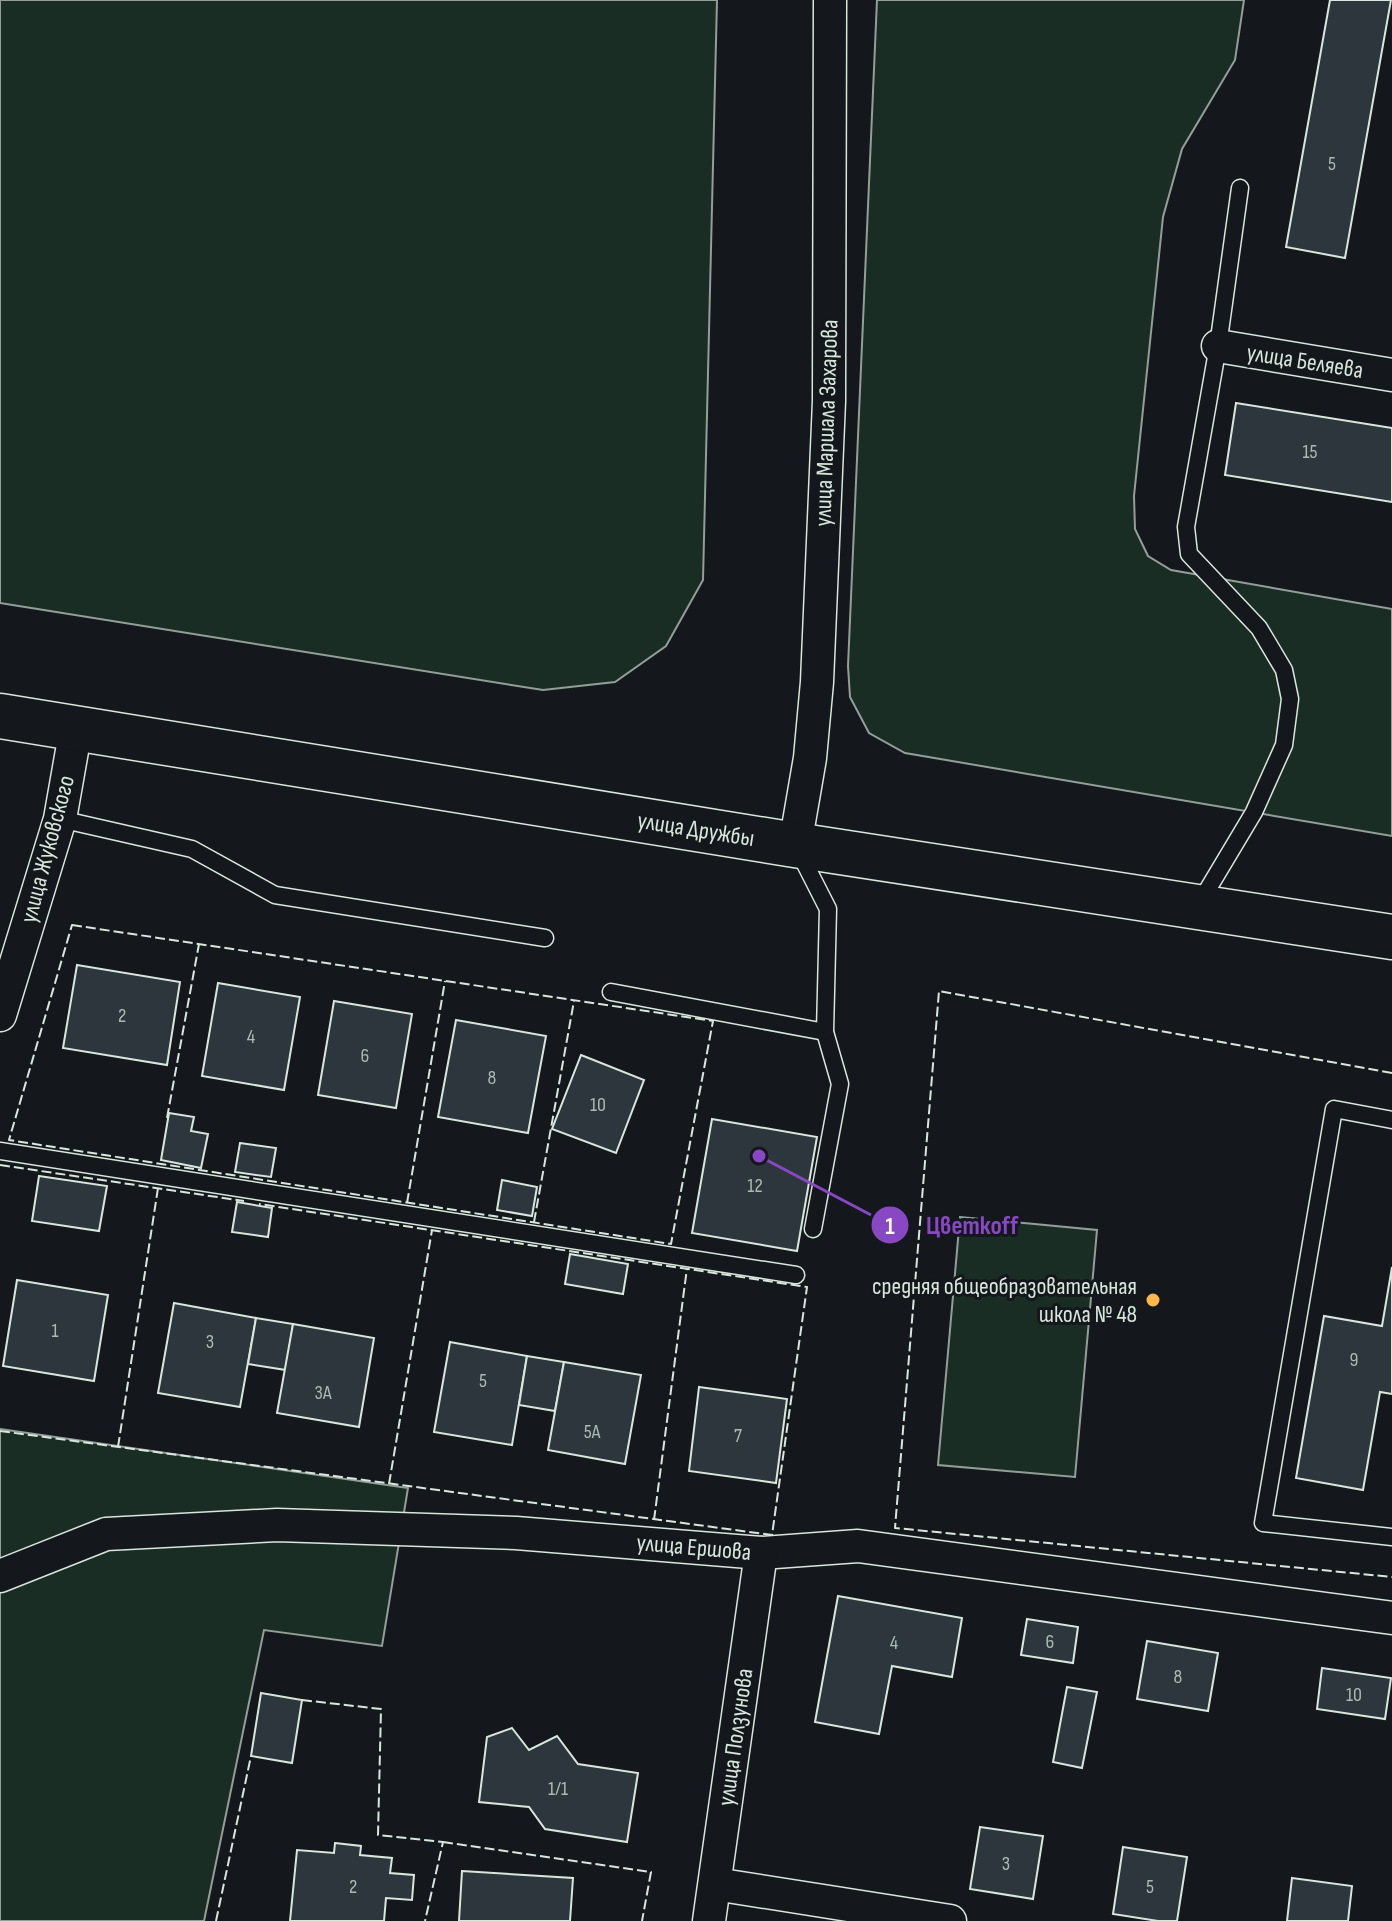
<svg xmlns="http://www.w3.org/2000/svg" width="1392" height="1921" font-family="'Sofia Sans Condensed',sans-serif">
<rect width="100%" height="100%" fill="#14181c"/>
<g fill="#1a2d24" stroke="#939e99" stroke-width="2">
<polygon points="0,0 717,0 703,580 666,646 615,682 543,690 0,603"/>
<polygon points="877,0 1244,0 1235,60 1182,149 1163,217 1134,496 1135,529 1148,556 1171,570 1392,609 1392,836 905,753 869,733 850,697 848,666"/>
<polygon points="960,1217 1097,1230 1075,1477 938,1465"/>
<polygon points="0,1429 408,1488 382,1646 264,1630 204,1921 0,1921"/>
</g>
<g fill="#2c363c" stroke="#d8e6dc" stroke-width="2">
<polygon points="1330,0 1391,0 1345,258 1286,247"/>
<polygon points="1236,403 1392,428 1392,502 1225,475"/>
<polygon points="77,965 180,982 167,1065 63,1048"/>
<polygon points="218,983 300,997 284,1090 202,1076"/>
<polygon points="334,1001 412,1014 396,1108 318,1095"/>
<polygon points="456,1020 546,1036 528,1133 438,1117"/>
<polygon points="581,1055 644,1080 616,1153 552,1129"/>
<polygon points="169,1113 194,1117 191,1131 208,1134 201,1168 161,1160"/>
<polygon points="712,1119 817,1137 797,1251 692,1233"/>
<polygon points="240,1143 276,1148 271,1177 235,1172"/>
<polygon points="39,1176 107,1186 99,1231 32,1221"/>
<polygon points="502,1180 537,1187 532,1216 497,1210"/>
<polygon points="237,1202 272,1208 268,1237 232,1232"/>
<polygon points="570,1254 628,1264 623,1294 565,1284"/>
<polygon points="1392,1267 1392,1394 1380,1392 1363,1490 1296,1478 1324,1316 1382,1326"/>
<polygon points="17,1280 108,1295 94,1381 3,1366"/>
<polygon points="174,1303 256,1318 240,1407 158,1393"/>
<polygon points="256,1318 293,1324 286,1370 248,1364"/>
<polygon points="293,1324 374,1338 359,1427 277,1413"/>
<polygon points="450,1342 527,1356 512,1445 434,1432"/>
<polygon points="527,1356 564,1362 555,1411 519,1405"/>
<polygon points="564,1362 641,1375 625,1464 548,1450"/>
<polygon points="699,1387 787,1399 776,1483 689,1471"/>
<polygon points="838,1596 962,1618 952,1677 892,1666 879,1734 815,1722"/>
<polygon points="1027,1619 1078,1627 1073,1663 1021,1655"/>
<polygon points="1147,1641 1218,1653 1208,1711 1137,1699"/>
<polygon points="1322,1668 1391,1678 1385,1719 1317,1709"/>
<polygon points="1067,1687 1097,1692 1082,1768 1053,1762"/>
<polygon points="261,1693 302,1700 292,1763 251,1756"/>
<polygon points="512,1728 529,1750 557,1736 578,1764 638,1773 627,1842 545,1829 529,1807 479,1802 487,1737"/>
<polygon points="980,1827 1043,1836 1033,1899 970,1889"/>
<polygon points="335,1843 361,1846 360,1855 392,1858 390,1873 414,1875 412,1900 386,1898 384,1921 290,1921 297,1850 334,1853"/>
<polygon points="1123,1847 1187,1857 1177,1921 1158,1921 1113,1914"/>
<polygon points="462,1871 573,1878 570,1921 459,1921"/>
<polygon points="1292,1878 1352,1886 1348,1921 1287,1921"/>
</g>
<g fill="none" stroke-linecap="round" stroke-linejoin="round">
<g stroke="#d8e6dc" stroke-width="19">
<g id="lane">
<polyline points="60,819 192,849 275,895 545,938"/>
<polyline points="798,850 828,909 825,1032 840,1084 813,1229"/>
<polyline points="1199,904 1254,812 1284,745 1290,699 1284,670 1259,628 1189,554 1186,527 1218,346 1240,188"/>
<polyline points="611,992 825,1032"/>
<polyline points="1392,1120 1334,1109 1263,1523 1392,1537"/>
<polyline points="0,1151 796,1275"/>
</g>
</g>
<g stroke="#d8e6dc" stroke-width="35">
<g id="street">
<polyline points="1218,346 1392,375"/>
<polyline points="795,845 810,758 817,682 829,401 830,0"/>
<polyline points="0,1015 60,819 76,728"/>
<polyline points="0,1576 106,1534 277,1525 516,1533 761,1553 858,1546 1392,1618"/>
<polyline points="715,1884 950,1921"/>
<polyline points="709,1921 761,1553"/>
</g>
</g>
<g stroke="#d8e6dc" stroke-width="47">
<polyline id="primary" points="0,716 795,845 1392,937"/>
</g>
<use href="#lane" stroke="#14181c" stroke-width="16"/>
<use href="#street" stroke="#14181c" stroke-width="32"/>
<use href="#primary" stroke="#14181c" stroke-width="44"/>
<g stroke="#d8e6dc" stroke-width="2" stroke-dasharray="10 4" stroke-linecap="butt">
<polygon points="72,925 713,1021 671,1244 9,1140"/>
<polyline points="1392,1073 939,991 895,1528 1392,1577"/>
<polyline points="167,1118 199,944"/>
<polyline points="0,1165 244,1201"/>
<polyline points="407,1203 445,981"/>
<polyline points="534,1222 574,1001"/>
<polyline points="0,1431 772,1535 807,1287 259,1204"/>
<polyline points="118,1447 158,1188"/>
<polyline points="389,1484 432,1230"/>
<polyline points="654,1520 687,1268"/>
<polyline points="302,1700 381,1709 378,1835 443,1842 425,1921"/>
<polyline points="443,1842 651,1872 642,1921"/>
<polyline points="216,1921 251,1756"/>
</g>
</g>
<circle fill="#ffb74d" stroke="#14181c" stroke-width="3" cx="1153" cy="1300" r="8"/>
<g text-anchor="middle" stroke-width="6" stroke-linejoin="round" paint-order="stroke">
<g font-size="20" fill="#adbab4">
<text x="1332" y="170">5</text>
<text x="1310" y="458">15</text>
<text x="122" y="1022">2</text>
<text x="251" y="1043">4</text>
<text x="365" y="1062">6</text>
<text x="492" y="1084">8</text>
<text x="598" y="1111">10</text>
<text x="755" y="1192">12</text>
<text x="55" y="1337">1</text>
<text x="210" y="1348">3</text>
<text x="1354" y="1366">9</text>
<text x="483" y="1387">5</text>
<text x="323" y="1399">3А</text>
<text x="592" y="1438">5А</text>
<text x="738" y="1442">7</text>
<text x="1050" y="1648">6</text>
<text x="894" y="1649">4</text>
<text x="1178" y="1683">8</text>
<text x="1354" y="1701">10</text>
<text x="558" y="1795">1/1</text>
<text x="1006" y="1870">3</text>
<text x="353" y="1893">2</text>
<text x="1150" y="1893">5</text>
</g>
<g font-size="24" fill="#d8e6dc" stroke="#14181c">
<text transform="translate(1305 361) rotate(9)" y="8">улица Беляева</text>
<text transform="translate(826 423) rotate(-88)" y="8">улица Маршала Захарова</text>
<text transform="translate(696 829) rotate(9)" y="8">улица Дружбы</text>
<text transform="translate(47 849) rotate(-75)" y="8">улица Жуковского</text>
<text transform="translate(694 1547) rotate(5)" y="8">улица Ершова</text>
<text transform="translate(735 1737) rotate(-82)" y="8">улица Ползунова</text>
</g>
<g font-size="24" fill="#d8e6dc" stroke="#14181c" text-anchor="end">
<text x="1137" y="1294">средняя общеобразовательная<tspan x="1137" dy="28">школа № 48</tspan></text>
</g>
</g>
<path fill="none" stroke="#8948c3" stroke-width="3" d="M759 1156L890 1225"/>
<g fill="#8948c3" stroke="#14181c" stroke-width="3">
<circle cx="759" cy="1156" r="8"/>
<circle cx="890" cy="1225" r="20"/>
</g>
<g font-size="24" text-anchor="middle" font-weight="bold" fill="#fff">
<text x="890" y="1234">1</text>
</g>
<g font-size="26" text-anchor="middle" font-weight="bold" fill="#8948c3" stroke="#14181c" stroke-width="6" stroke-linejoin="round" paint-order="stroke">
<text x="972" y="1234">Цветкоff</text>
</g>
</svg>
